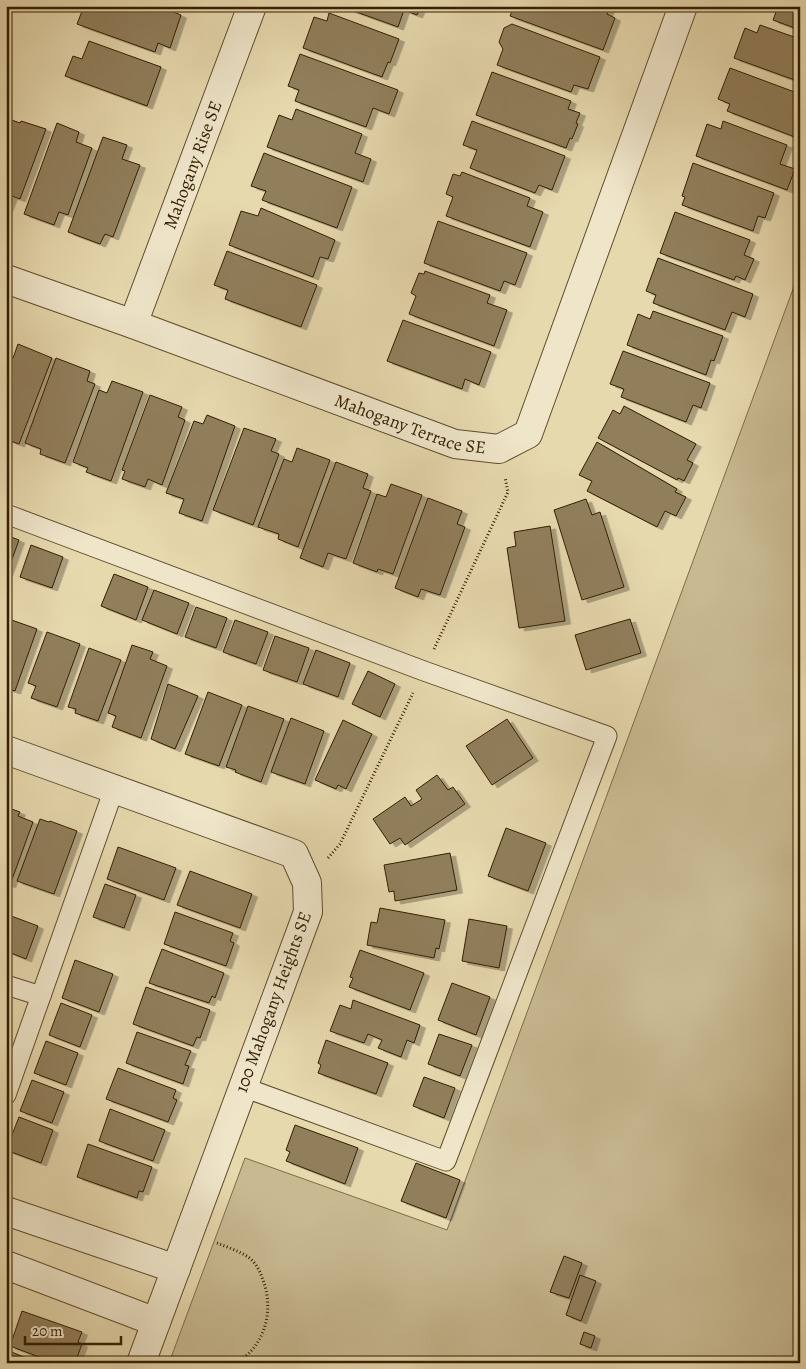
<svg xmlns="http://www.w3.org/2000/svg" width="806" height="1369" font-family="Alegreya,serif">
<defs>
<filter id="shadow"><feDropShadow dx="5.5" dy="3" stdDeviation="0" flood-color="#0004"/></filter>
</defs>
<rect width="100%" height="100%" fill="#e7d9ae"/>
<filter id="stains"><feTurbulence type="fractalNoise" baseFrequency=".004" numOctaves="4"/><feColorMatrix values="0 0 0 0 .2 0 0 0 0 .09 0 0 0 0 .02 0 0 0 .5 -.17"/></filter>
<radialGradient id="worn" r=".72"><stop offset=".6" stop-color="#630" stop-opacity="0"/><stop offset="1" stop-color="#630" stop-opacity=".3"/></radialGradient>
<polygon fill="#c8b991" stroke="#7e6c49" points="800,270 800,1363 169,1363 245,1158 447,1230"/>
<g fill="#917f5b" stroke="#331e01" filter="url(#shadow)">
<polygon points="84,6 158,6 181,15 170,48 158,43 155,52 77,24"/>
<polygon points="340,6 421,6 417,15 404,10 398,27"/>
<polygon points="514,6 610,6 607,14 615,18 603,50 510,16"/>
<polygon points="762,6 800,6 800,30 773,20 776,12"/>
<polygon points="329,13 399,39 390,63 388,62 382,77 303,48 314,17 327,21"/>
<polygon points="512,24 600,57 588,89 574,85 571,92 497,65 503,49 499,42 504,28"/>
<polygon points="760,25 800,39 800,82 734,58 745,28 757,33"/>
<polygon points="89,41 161,67 147,106 65,76 73,56 82,59"/>
<polygon points="300,54 398,90 389,114 373,108 366,127 295,101 299,90 288,86"/>
<polygon points="730,68 800,94 800,139 727,111 730,104 718,99"/>
<polygon points="492,72 571,101 568,109 580,113 576,123 578,124 572,139 570,138 566,148 476,115"/>
<polygon points="296,109 362,134 355,153 371,159 363,182 267,147 279,115 292,120"/>
<polygon points="6,118 20,123 21,121 46,129 20,199 12,196 7,209"/>
<polygon points="472,121 565,156 552,190 539,185 535,193 470,168 477,150 463,145"/>
<polygon points="723,121 787,145 780,164 795,169 787,190 696,156 707,124 721,129"/>
<polygon points="57,123 79,132 76,142 92,148 68,215 59,212 54,225 24,214"/>
<polygon points="103,137 127,145 122,159 140,165 113,237 105,234 100,244 68,232"/>
<polygon points="264,153 352,187 337,228 262,200 266,191 251,186"/>
<polygon points="693,163 774,193 765,218 758,216 753,231 682,205 685,197 682,196"/>
<polygon points="462,172 530,198 527,206 543,212 530,247 446,216 453,197 446,194 453,174 460,176"/>
<polygon points="261,208 335,240 328,259 320,257 313,277 229,245 241,211 258,216"/>
<polygon points="675,212 750,240 744,255 754,259 745,280 736,276 734,280 660,253"/>
<polygon points="438,221 527,253 515,285 504,281 500,291 424,263"/>
<polygon points="227,251 317,285 301,327 225,299 228,290 214,285"/>
<polygon points="658,258 753,294 745,317 732,312 725,330 653,303 656,295 646,291"/>
<polygon points="425,271 490,295 487,303 507,310 494,346 409,314 416,296 411,293 419,273 424,274"/>
<polygon points="653,311 723,336 714,361 711,360 706,375 627,345 638,314 650,319"/>
<polygon points="403,320 491,352 479,385 465,379 462,389 387,361"/>
<polygon points="18,344 52,358 19,444 6,439 6,356 13,358"/>
<polygon points="623,351 710,383 701,408 693,405 686,422 621,397 624,389 610,384"/>
<polygon points="56,358 90,371 87,381 95,384 65,463 40,454 41,449 25,443"/>
<polygon points="112,381 143,392 111,481 86,472 88,468 73,462 99,390 107,393"/>
<polygon points="150,395 182,407 178,417 185,420 162,485 148,479 145,487 122,479 125,471 122,470"/>
<polygon points="624,406 696,444 687,460 693,463 684,481 678,478 677,480 598,438 613,410 620,414"/>
<polygon points="207,415 235,426 202,521 179,513 184,499 166,493 194,421 203,424"/>
<polygon points="244,428 276,439 271,451 279,454 253,525 213,510"/>
<polygon points="597,442 677,489 675,492 686,497 676,516 665,511 657,527 587,491 592,481 579,475"/>
<polygon points="297,448 330,460 298,547 278,539 279,534 258,527 284,459 292,462"/>
<polygon points="336,462 368,474 363,488 371,491 346,559 328,553 323,567 300,558"/>
<polygon points="391,484 422,495 393,574 378,569 377,572 353,563 377,494 386,497"/>
<polygon points="428,498 462,511 457,524 465,527 440,595 421,589 418,597 395,588"/>
<polygon points="586,499 592,515 600,512 624,587 582,600 554,510"/>
<polygon points="550,526 565,621 519,628 507,548 516,546 514,532"/>
<polygon points="6,535 19,540 7,573 6,572"/>
<polygon points="31,545 63,557 52,588 20,577"/>
<polygon points="114,574 148,587 136,620 101,606"/>
<polygon points="154,590 189,603 177,634 142,620"/>
<polygon points="196,607 227,618 216,648 185,637"/>
<polygon points="6,618 37,629 15,691 6,688"/>
<polygon points="630,619 641,653 586,670 575,635"/>
<polygon points="235,620 268,632 256,664 223,652"/>
<polygon points="47,632 80,644 57,707 31,698 36,686 28,683"/>
<polygon points="275,636 309,648 297,682 263,670"/>
<polygon points="132,645 153,652 150,659 167,666 141,738 112,727 116,716 108,713"/>
<polygon points="89,648 121,660 98,721 75,713 76,709 68,707"/>
<polygon points="316,650 350,663 338,697 303,684"/>
<polygon points="368,671 395,684 380,717 352,704"/>
<polygon points="168,684 198,696 175,749 151,739"/>
<polygon points="208,692 242,705 219,766 185,754"/>
<polygon points="248,706 284,719 261,782 235,772 236,770 226,767"/>
<polygon points="291,718 324,731 305,784 271,772"/>
<polygon points="507,719 533,758 492,785 466,746"/>
<polygon points="343,720 372,734 346,789 338,785 336,789 315,780"/>
<polygon points="437,775 448,790 453,787 465,804 405,845 400,838 390,844 373,819 405,797 411,806 422,799 416,790"/>
<polygon points="6,807 20,812 18,816 33,822 10,885 6,883"/>
<polygon points="40,819 49,822 50,821 77,831 54,894 17,881"/>
<polygon points="506,828 546,843 528,891 488,876"/>
<polygon points="118,847 176,868 164,900 107,879"/>
<polygon points="450,853 457,890 395,901 394,891 389,892 384,865"/>
<polygon points="190,871 252,894 240,928 177,905"/>
<polygon points="105,884 136,895 124,928 93,917"/>
<polygon points="380,908 445,920 439,949 436,948 434,958 367,945 371,922 377,923"/>
<polygon points="175,912 233,933 230,941 234,943 226,966 164,944"/>
<polygon points="6,914 38,926 26,959 6,951"/>
<polygon points="469,919 507,926 499,968 462,961"/>
<polygon points="162,949 224,973 215,998 212,996 209,1003 149,983"/>
<polygon points="360,950 424,973 410,1010 349,987 353,978 350,977"/>
<polygon points="75,960 113,974 99,1012 62,998"/>
<polygon points="452,983 490,997 476,1035 438,1020"/>
<polygon points="146,987 210,1010 200,1038 197,1037 193,1046 133,1024"/>
<polygon points="353,1000 420,1025 414,1043 407,1040 401,1057 378,1048 382,1040 368,1034 364,1043 330,1031 340,1005 351,1009"/>
<polygon points="61,1003 92,1015 80,1047 49,1035"/>
<polygon points="137,1032 191,1051 185,1065 189,1066 183,1084 126,1063"/>
<polygon points="439,1034 472,1045 460,1076 428,1064"/>
<polygon points="326,1040 388,1063 376,1094 318,1073 321,1065 318,1063"/>
<polygon points="46,1041 78,1053 66,1085 34,1073"/>
<polygon points="118,1068 176,1090 173,1098 177,1100 168,1122 106,1099"/>
<polygon points="424,1077 455,1088 444,1118 413,1106"/>
<polygon points="32,1080 64,1092 52,1123 20,1111"/>
<polygon points="110,1109 165,1130 153,1161 99,1141"/>
<polygon points="19,1117 53,1130 41,1163 6,1150"/>
<polygon points="295,1125 358,1148 345,1184 286,1161 290,1152 286,1150"/>
<polygon points="88,1144 152,1167 143,1192 139,1191 137,1198 77,1177"/>
<polygon points="416,1163 460,1180 446,1218 401,1201"/>
<polygon points="564,1256 582,1263 569,1298 550,1292"/>
<polygon points="580,1275 596,1281 581,1321 566,1315"/>
<polygon points="22,1311 82,1332 78,1342 82,1344 75,1363 55,1363 10,1346"/>
<polygon points="584,1332 595,1336 591,1348 580,1344"/>
<polygon points="9,1351 39,1363 6,1363 6,1358"/>
</g>
<g fill="none" stroke-linecap="round" stroke-linejoin="round">
<g stroke="#604d2c" stroke-width="21">
<g id="service">
<polyline points="6,514 424,671 607,736 446,1161 243,1087"/>
<polyline points="6,985 41,996"/>
<polyline points="6,1095 114,789"/>
</g>
</g>
<g stroke="#604d2c" stroke-width="30">
<g id="minor">
<path id="s1" d="M 6,279 L 133,324 L 455,444 L 499,449 L 528,434 L 683,6"/>
<path id="s2" d="M 133,324 L 252,6"/>
<polyline points="6,750 294,854 307,883 308,912 141,1363"/>
<polyline points="6,1211 176,1269"/>
<polyline points="6,1265 156,1322"/>
</g>
</g>
<g stroke="#331e01" stroke-width="3" stroke-dasharray="1 2.5" stroke-linecap="butt">
<polyline points="434,649 508,492 505,477"/>
<polyline points="328,858 340,844 413,693"/>
<path d="M 217,1243 C 227,1247 239,1251 248,1257 C 257,1263 261,1274 264,1283 C 274,1313 264,1347 236,1363"/>
</g>
<use href="#service" stroke="#efe6ca" stroke-width="19"/>
<use href="#minor" stroke="#efe6ca" stroke-width="28"/>
</g>
<g text-anchor="middle" stroke-width="5" stroke-linejoin="round" paint-order="stroke">
<g font-size="18" fill="#331e01" stroke="#efe6ca">
<text dy="6" stroke="none"><textPath href="#s2" startOffset="170">Mahogany Rise SE</textPath></text>
<text dy="6" stroke="none"><textPath href="#s1" startOffset="430">Mahogany Terrace SE</textPath></text>
<text transform="translate(273 1002) rotate(-70)" y="6">100 Mahogany Heights SE</text>
</g>
</g>
<rect width="806" height="1369" fill="none" stroke="#e7d9ae" stroke-width="25"/>
<rect x="8" y="8" width="791" height="1354" fill="none" stroke="#331e01" stroke-width="2.5"/>
<rect x="12" y="12" width="781" height="1344" fill="none" stroke="#331e01"/>
<path d="M25 1336v8h96v-8" fill="none" stroke="#331e01" stroke-width="2.5"/>
<text x="32" y="1336" font-size="15" fill="#331e01" stroke="#efe6ca" stroke-width="4" paint-order="stroke">20 m</text>
<rect width="100%" height="100%" filter="url(#stains)"/>
<rect width="100%" height="100%" fill="url(#worn)"/>
</svg>
